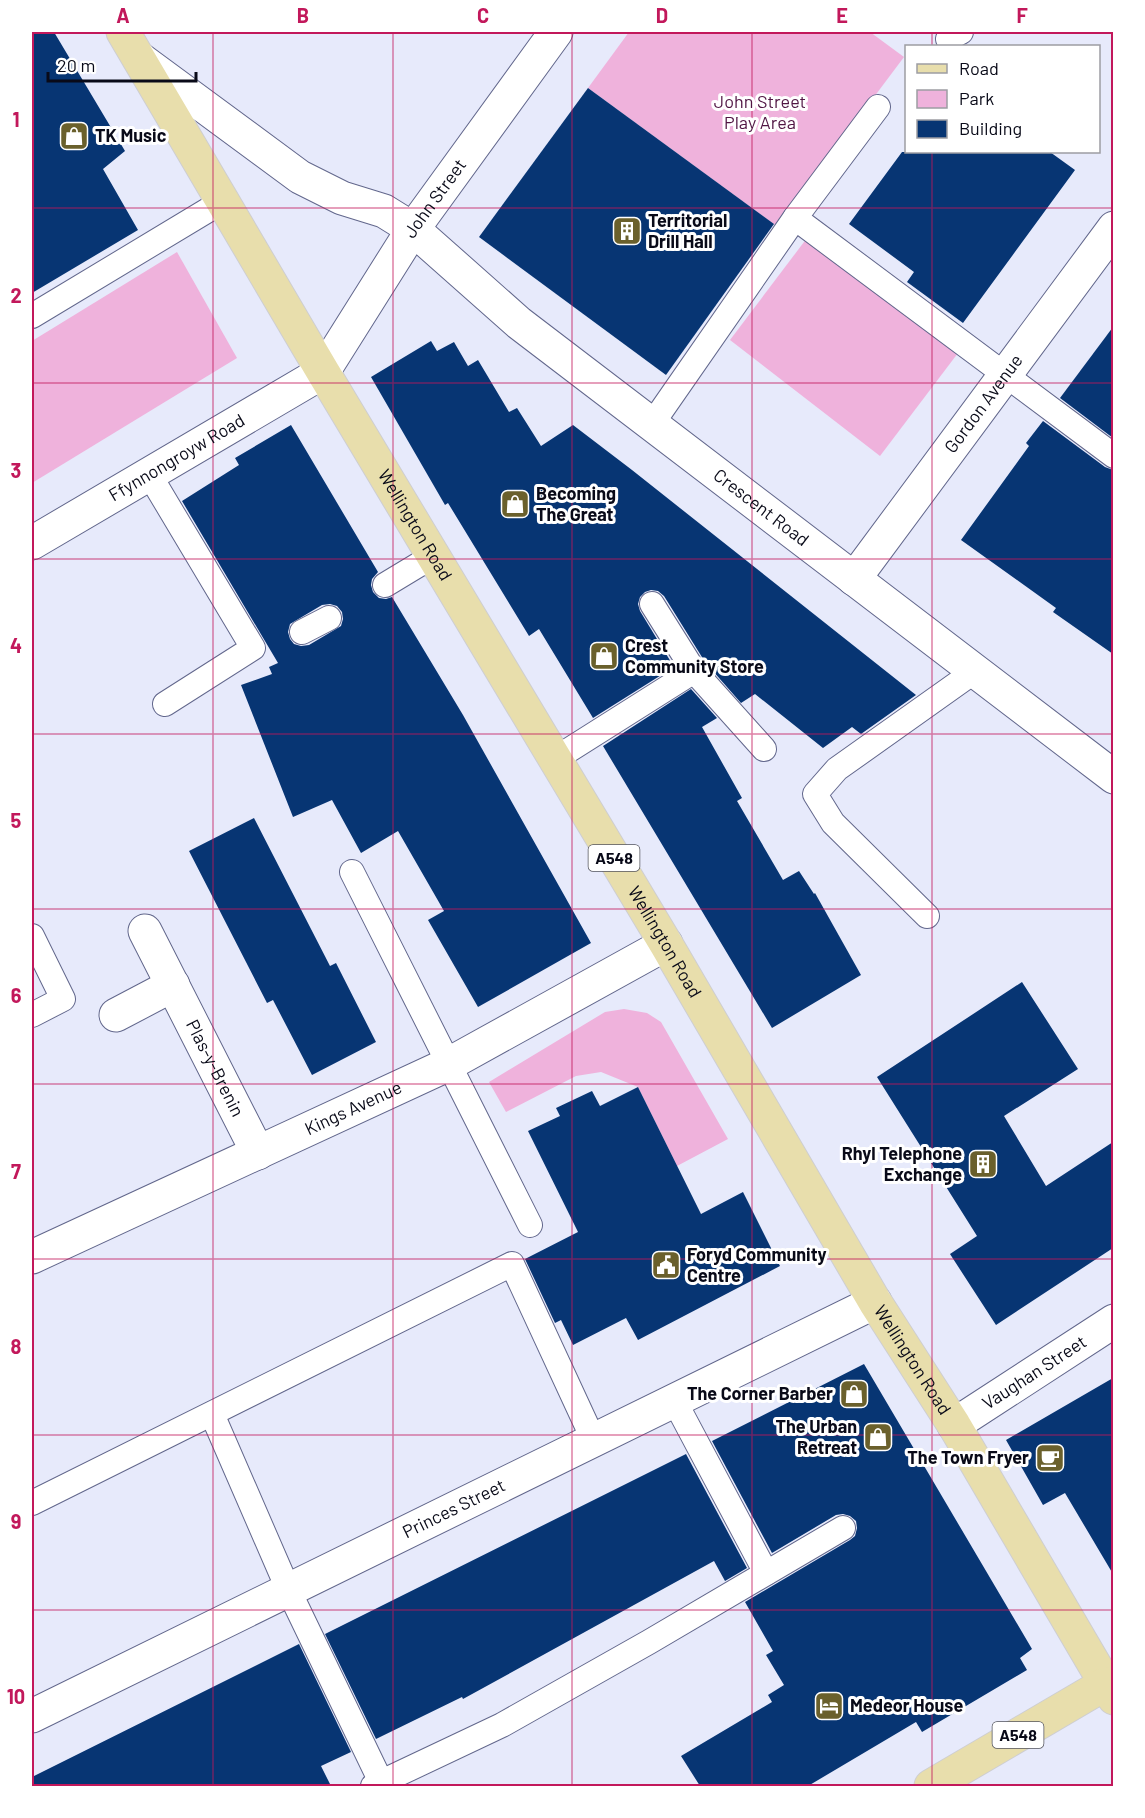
<svg xmlns="http://www.w3.org/2000/svg" width="1145" height="1818" font-family="Barlow,sans-serif">
<rect width="100%" height="100%" fill="#e7eafb"/>
<g fill="#efb2dc">
<polygon points="629,32 870,32 904,57 850,129 775,225 588,88"/>
<polygon points="807,238 958,353 880,456 730,340"/>
<polygon points="177,252 237,358 32,483 32,341"/>
<polygon points="624,1009 647,1013 661,1022 728,1139 677,1166 638,1087 601,1072 576,1076 506,1112 489,1082 605,1012"/>
</g>
<g fill="#073573" fill-rule="evenodd">
<polygon points="32,32 54,32 125,151 103,169 138,230 32,293"/>
<polygon points="588,88 774,224 666,375 479,237"/>
<polygon points="902,152 1050,152 1075,170 963,323 907,282 914,272 849,224"/>
<polygon points="1113,327 1113,438 1060,398"/>
<polygon points="431,341 437,351 454,342 468,366 478,360 509,412 517,408 541,446 573,425 632,470 916,695 861,734 852,727 823,748 755,694 741,703 705,662 664,596 658,591 651,590 645,592 640,597 638,604 640,611 674,667 593,718 539,629 529,636 448,503 445,505 371,377"/>
<polygon points="1043,421 1105,467 1113,470 1113,654 1053,612 1056,608 961,540 1029,446 1026,443"/>
<path d="M 291,425 L 378,572 L 372,579 L 371,585 L 373,592 L 379,598 L 386,599 L 392,597 L 463,715 L 591,943 L 478,1007 L 428,920 L 444,911 L 398,831 L 361,853 L 332,800 L 293,817 L 241,685 L 272,674 L 269,667 L 278,663 L 182,501 L 239,465 L 235,458 ZM 330,604 L 337,606 L 342,612 L 343,619 L 341,626 L 309,645 L 301,646 L 294,644 L 290,639 L 288,632 L 290,624 L 322,605 Z"/>
<polygon points="691,689 717,718 702,727 742,798 737,801 783,880 799,871 814,894 815,893 861,975 772,1028 603,746"/>
<polygon points="254,818 330,966 336,963 376,1042 312,1075 273,1000 267,1003 189,851"/>
<polygon points="1022,982 1078,1069 1004,1116 1046,1186 1113,1142 1113,1248 996,1325 950,1254 977,1236 877,1077"/>
<polygon points="638,1087 701,1214 743,1192 780,1266 638,1340 626,1318 573,1345 561,1320 555,1323 525,1259 578,1232 528,1131 560,1116 556,1108 592,1091 600,1106"/>
<polygon points="864,1364 1032,1649 1020,1658 1027,1670 922,1732 916,1722 808,1786 700,1786 681,1756 772,1702 768,1695 784,1685 766,1655 773,1651 745,1602 850,1540 855,1536 857,1528 856,1521 850,1516 843,1514 836,1515 772,1553 712,1441"/>
<polygon points="1113,1378 1113,1574 1065,1493 1043,1505 1006,1440"/>
<polygon points="686,1454 747,1568 725,1581 714,1561 463,1699 462,1697 376,1739 325,1634"/>
<polygon points="299,1644 351,1752 321,1766 331,1786 32,1786 32,1777"/>
</g>
<g fill="none" stroke-linecap="round" stroke-linejoin="round">
<g stroke="#62678c" stroke-width="26">
<g id="lane">
<polyline points="948,39 961,32"/>
<polyline points="795,218 1114,456"/>
<polyline points="32,316 223,201"/>
<polyline points="652,424 795,218 878,107"/>
<polyline points="149,474 253,648 165,704"/>
<polyline points="385,585 433,556"/>
<polyline points="652,604 694,671 764,749"/>
<polyline points="302,632 329,618"/>
<polyline points="555,759 694,671"/>
<polyline points="352,872 530,1225"/>
<polyline points="927,916 833,823 815,794 837,769 975,671"/>
<polyline points="32,936 63,999 32,1015"/>
<polyline points="674,1400 766,1573"/>
<polyline points="212,1414 288,1589 381,1782"/>
<polyline points="32,1503 512,1264 593,1439"/>
<polyline points="373,1786 502,1725 649,1642 843,1528"/>
</g>
</g>
<g stroke="#62678c" stroke-width="35">
<g id="street">
<path id="s1" d="M 140,59 L 300,177 L 342,198 L 384,211 L 413,229 L 519,323 L 1114,777"/>
<path id="s2" d="M 32,543 L 323,372 L 413,229 L 556,32"/>
<path id="s3" d="M 854,579 L 1114,228"/>
<path id="s4" d="M 145,931 L 258,1153"/>
<polyline points="116,1015 173,985"/>
<path id="s5" d="M 32,1257 L 449,1064 L 666,944"/>
<path id="s6" d="M 954,1425 L 1114,1321"/>
<path id="s7" d="M 32,1716 L 875,1302"/>
</g>
</g>
<g stroke="#ceced1" stroke-width="35">
<g id="primary">
<path id="s8" d="M 123,32 L 323,372 L 666,944 L 875,1302 L 954,1425 L 1114,1698"/>
<polyline points="931,1786 1105,1684"/>
</g>
</g>
<use href="#lane" stroke="#fff" stroke-width="24"/>
<use href="#street" stroke="#fff" stroke-width="33"/>
<use href="#primary" stroke="#e8deac" stroke-width="33"/>
</g>
<path fill="none" stroke="#c2185b" stroke-width="1.5" stroke-opacity="0.55" d="M 213,32 L 213,1786M 393,32 L 393,1786M 572,32 L 572,1786M 752,32 L 752,1786M 932,32 L 932,46M 932,152 L 932,1786M 32,208 L 1114,208M 32,383 L 1114,383M 32,559 L 1114,559M 32,734 L 1114,734M 32,909 L 1114,909M 32,1084 L 1114,1084M 32,1259 L 1114,1259M 32,1435 L 1114,1435M 32,1610 L 1114,1610"/>
<defs>
<g id="shop-square" transform="scale(1.5)"><rect x="-9" y="-9" width="18" height="18" rx="4" fill="#6a602c" stroke="#fff"/><path d="M-5-2.5h2.3a2.7 3.5 0 0 1 5.4 0H5L5.5 6h-11ZM-1.5-2.5h3a1.5 2.3 0 0 0-3 0Z" fill="#fff"/></g>
<g id="building-square" transform="scale(1.5)"><rect x="-9" y="-9" width="18" height="18" rx="4" fill="#6a602c" stroke="#fff"/><path d="M-4-6H4V6H1V3H-1V6H-4ZM-2.5-4.3h1.7v1.8h-1.7ZM.8-4.3h1.7v1.8H.8ZM-2.5-1h1.7V.8h-1.7ZM.8-1h1.7V.8H.8Z" fill="#fff"/></g>
<g id="civic-square" transform="scale(1.5)"><rect x="-9" y="-9" width="18" height="18" rx="4" fill="#6a602c" stroke="#fff"/><path d="M-.6-6.5H3V-4.5H.6V-3L4-1V1h2V6H-6V1h2V-1L-.6-3ZM-1.2 2.5V6h2.4V2.5Z" fill="#fff"/></g>
<g id="cafe-square" transform="scale(1.5)"><rect x="-9" y="-9" width="18" height="18" rx="4" fill="#6a602c" stroke="#fff"/><path d="M-5.5-4.5H6V0H3Q3 3.5 0 3.5H-2.5Q-5.5 3.5-5.5 0ZM3-3.2v2h1.7v-2ZM-6 4.5H4V6H-6Z" fill="#fff"/></g>
<g id="hotel-square" transform="scale(1.5)"><rect x="-9" y="-9" width="18" height="18" rx="4" fill="#6a602c" stroke="#fff"/><path d="M-6-4.5h1.5V1H6V5H4.5V3h-9V5H-6ZM-4 0a1.8 1.8 0 1 1 3.6 0ZM.5 0V-2.5h3Q6-2.5 6 0Z" fill="#fff"/></g>
</defs>
<g fill-rule="evenodd">
<use href="#shop-square" x="74" y="136"/>
<use href="#building-square" x="627" y="231"/>
<use href="#shop-square" x="515" y="504"/>
<use href="#shop-square" x="604" y="656"/>
<use href="#building-square" x="983" y="1164"/>
<use href="#civic-square" x="666" y="1265"/>
<use href="#shop-square" x="854" y="1394"/>
<use href="#shop-square" x="878" y="1437"/>
<use href="#cafe-square" x="1050" y="1458"/>
<use href="#hotel-square" x="829" y="1706"/>
</g>
<g text-anchor="middle" stroke-width="6" stroke-linejoin="round" paint-order="stroke">
<g fill="#fff" stroke="#53545d" stroke-width="1.5">
<rect x="588.5" y="845" width="51" height="26" rx="4.5"/>
<rect x="992.5" y="1722" width="51" height="26" rx="4.5"/>
</g>
<g font-size="16" font-weight="bold" fill="#090a18">
<text x="614" y="864">A548</text>
<text x="1018" y="1741">A548</text>
</g>
<g font-size="18" fill="#501543" stroke="#fff">
<text x="760" y="108">John Street<tspan x="760" dy="21">Play Area</tspan></text>
</g>
<g font-size="18" font-weight="bold" fill="#090a18" stroke="#fff" text-anchor="start">
<text x="95" y="142">TK Music</text>
<text x="648" y="227">Territorial<tspan x="648" dy="21">Drill Hall</tspan></text>
<text x="536" y="500">Becoming<tspan x="536" dy="21">The Great</tspan></text>
<text x="625" y="652">Crest<tspan x="625" dy="21">Community Store</tspan></text>
<text x="962" y="1160" text-anchor="end">Rhyl Telephone<tspan x="962" dy="21">Exchange</tspan></text>
<text x="687" y="1261">Foryd Community<tspan x="687" dy="21">Centre</tspan></text>
<text x="833" y="1400" text-anchor="end">The Corner Barber</text>
<text x="857" y="1433" text-anchor="end">The Urban<tspan x="857" dy="21">Retreat</tspan></text>
<text x="1029" y="1464" text-anchor="end">The Town Fryer</text>
<text x="850" y="1712">Medeor House</text>
</g>
<g font-size="18" fill="#090a18" stroke="#fff">
<text dy="6" stroke="none"><textPath href="#s2" startOffset="544">John Street</textPath></text>
<text dy="6" stroke="none"><textPath href="#s3" startOffset="218">Gordon Avenue</textPath></text>
<text dy="6" stroke="none"><textPath href="#s2" startOffset="168">Ffynnongroyw Road</textPath></text>
<text dy="6" stroke="none"><textPath href="#s1" startOffset="770">Crescent Road</textPath></text>
<text dy="6" stroke="none"><textPath href="#s8" startOffset="573">Wellington Road</textPath></text>
<text dy="6" stroke="none"><textPath href="#s8" startOffset="1059">Wellington Road</textPath></text>
<text dy="6" stroke="none"><textPath href="#s4" startOffset="154">Plas-y-Brenin</textPath></text>
<text dy="6" stroke="none"><textPath href="#s5" startOffset="354">Kings Avenue</textPath></text>
<text dy="6" stroke="none"><textPath href="#s8" startOffset="1545">Wellington Road</textPath></text>
<text dy="6" stroke="none"><textPath href="#s6" startOffset="96">Vaughan Street</textPath></text>
<text dy="6" stroke="none"><textPath href="#s7" startOffset="470">Princes Street</textPath></text>
</g>
</g>
<rect width="1145" height="1818" fill="none" stroke="#ffffff" stroke-width="66"/>
<rect x="905" y="45" width="195" height="108" fill="#ffffff" stroke="#9d9da3" stroke-width="1.5"/>
<rect x="917" y="64" width="30" height="9" fill="#e8deac" stroke="#9d9da3" stroke-width="1.5"/>
<text x="959" y="75" font-size="18" fill="#090a18">Road</text>
<rect x="917" y="90" width="30" height="18" fill="#efb2dc" stroke="#9d9da3" stroke-width="1.5"/>
<text x="959" y="105" font-size="18" fill="#090a18">Park</text>
<rect x="917" y="120" width="30" height="18" fill="#073573" stroke="#9d9da3" stroke-width="1.5"/>
<text x="959" y="135" font-size="18" fill="#090a18">Building</text>
<path d="M48 72v9h148v-9" fill="none" stroke="#090a18" stroke-width="3"/>
<text x="57" y="72" font-size="18" fill="#090a18" stroke="#ffffff" stroke-width="4.5" paint-order="stroke">20 m</text>
<rect x="33" y="33" width="1079" height="1752" fill="none" stroke="#c2185b" stroke-width="2"/>
<g font-size="20" text-anchor="middle" font-weight="bold" fill="#c2185b">
<text x="123" y="23">A</text>
<text x="303" y="23">B</text>
<text x="483" y="23">C</text>
<text x="662" y="23">D</text>
<text x="842" y="23">E</text>
<text x="1022" y="23">F</text>
<text x="16" y="127">1</text>
<text x="16" y="303">2</text>
<text x="16" y="478">3</text>
<text x="16" y="653">4</text>
<text x="16" y="828">5</text>
<text x="16" y="1003">6</text>
<text x="16" y="1179">7</text>
<text x="16" y="1354">8</text>
<text x="16" y="1529">9</text>
<text x="16" y="1704">10</text>
</g>
</svg>
